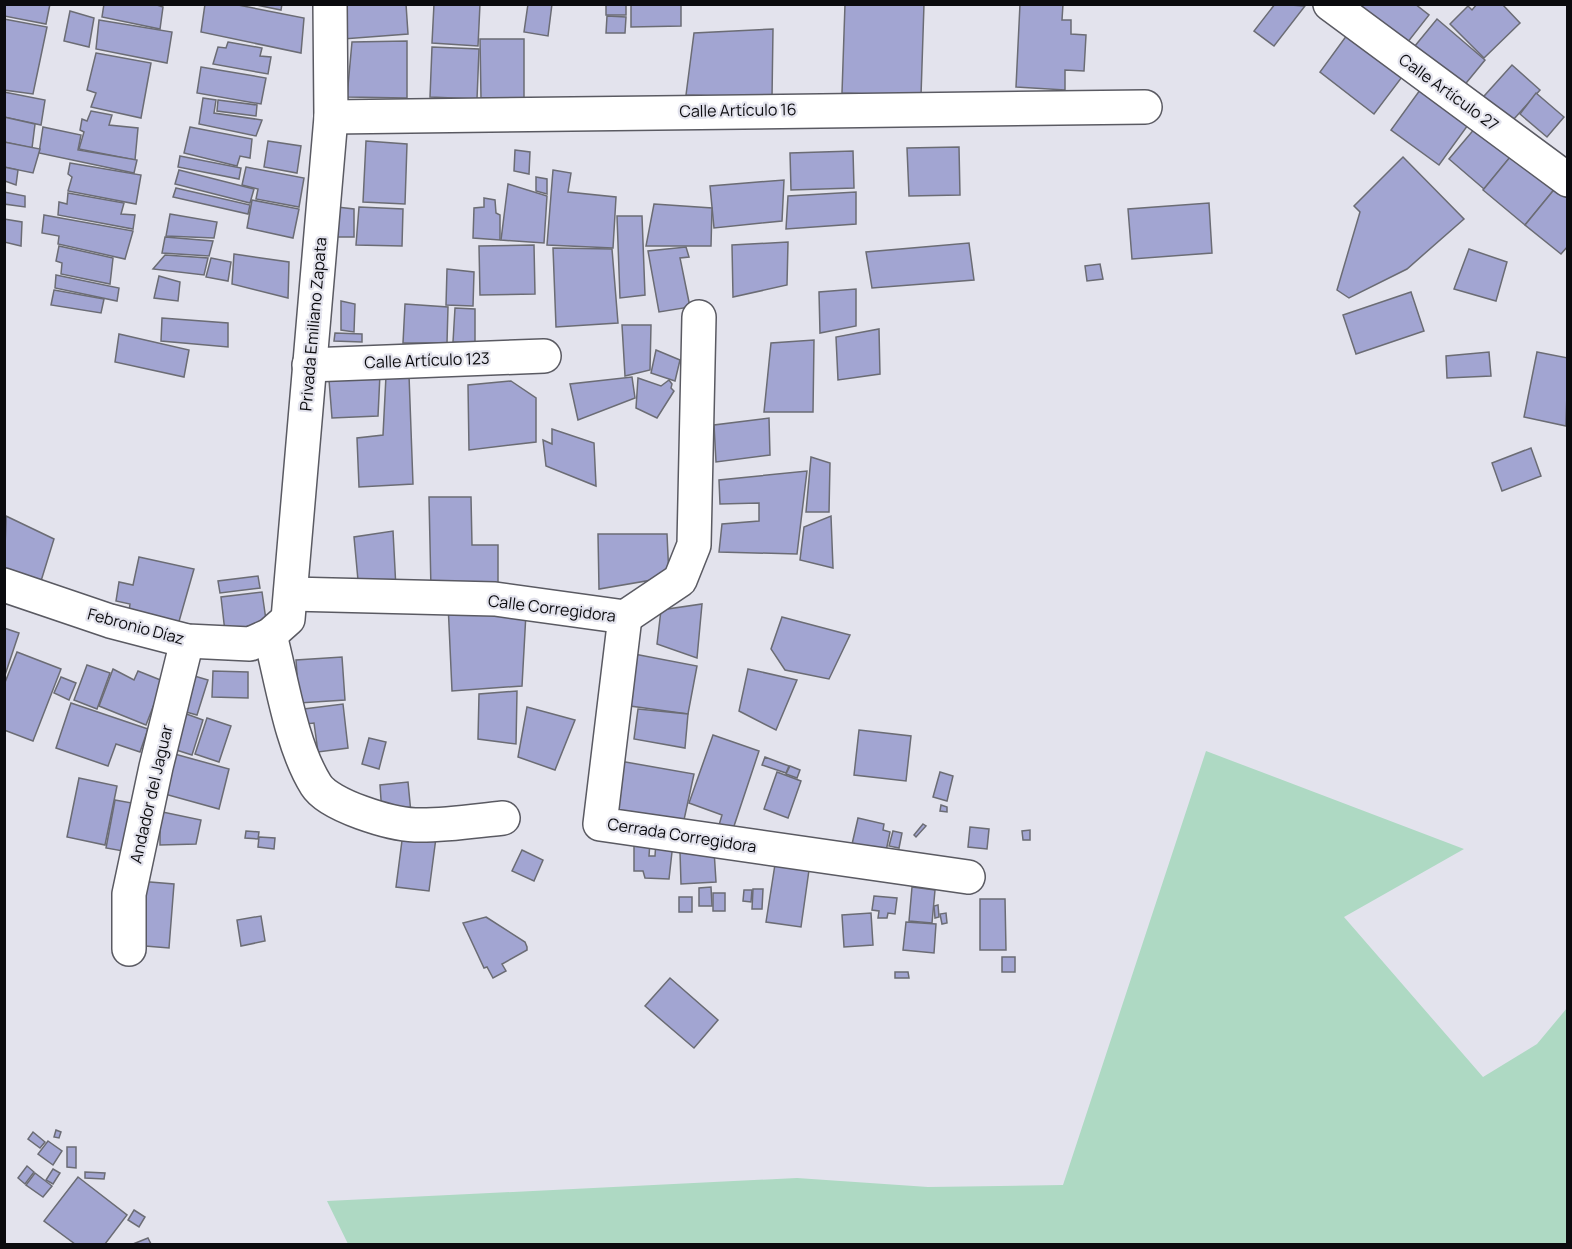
<svg xmlns="http://www.w3.org/2000/svg" width="1572" height="1249" font-family="Manrope,sans-serif">
<rect width="100%" height="100%" fill="#e3e3ed"/>
<polygon fill="#aed9c3" points="1206,751 1464,849 1344,917 1483,1077 1537,1044 1567,1008 1567,1244 348,1244 327,1201 797,1178 928,1187 1063,1185"/>
<g fill="#a2a5d2" stroke="#6b6c74" stroke-width="1.5">
<polygon points="4,4 50,4 46,24 4,16"/>
<polygon points="104,4 154,4 163,7 160,29 102,17"/>
<polygon points="205,4 233,4 304,18 301,53 201,32"/>
<polygon points="252,4 282,4 281,10"/>
<polygon points="343,4 406,4 408,34 343,39"/>
<polygon points="434,4 480,4 478,46 432,43"/>
<polygon points="528,4 552,4 548,36 524,32"/>
<rect x="606" y="4" width="20" height="11"/>
<polygon points="631,4 681,4 681,26 631,27"/>
<polygon points="845,4 924,4 921,96 842,93"/>
<polygon points="1020,4 1063,4 1062,20 1071,20 1071,34 1086,35 1084,71 1065,70 1065,90 1016,87"/>
<polygon points="1275,4 1305,6 1274,46 1254,31"/>
<polygon points="1361,4 1415,4 1429,15 1400,52 1353,15"/>
<polygon points="1477,4 1502,4 1520,23 1484,58 1450,24 1468,6 1472,10"/>
<polygon points="70,11 94,18 89,47 64,41"/>
<polygon points="607,16 626,17 625,33 606,33"/>
<polygon points="4,19 47,27 33,94 4,90"/>
<polygon points="1437,19 1485,60 1458,93 1410,52"/>
<polygon points="99,20 172,32 167,63 96,49"/>
<polygon points="773,29 772,98 686,95 694,33"/>
<polygon points="1347,35 1402,77 1374,114 1320,72"/>
<polygon points="480,39 524,39 524,98 481,98"/>
<polygon points="407,41 407,98 347,97 352,42"/>
<polygon points="228,42 262,48 260,56 271,57 268,74 213,64 218,47 226,48"/>
<polygon points="432,47 479,49 477,99 430,97"/>
<polygon points="96,53 151,63 141,118 91,107 96,93 87,90"/>
<polygon points="1512,65 1540,90 1504,130 1476,105"/>
<polygon points="201,67 266,78 261,104 197,93"/>
<polygon points="1420,90 1468,125 1439,165 1391,130"/>
<polygon points="4,92 45,100 41,125 4,117"/>
<polygon points="1536,93 1564,117 1547,137 1520,114"/>
<polygon points="203,98 216,100 214,113 262,120 256,136 199,124"/>
<polygon points="218,100 257,105 256,116 217,111"/>
<polygon points="91,111 112,115 109,125 138,128 135,160 79,149 84,132 80,130 82,119 87,121"/>
<polygon points="4,117 35,124 32,148 4,142"/>
<polygon points="43,127 81,135 78,150 137,160 134,173 39,153"/>
<polygon points="190,127 252,139 250,158 240,156 237,166 184,153"/>
<polygon points="1476,127 1511,156 1484,189 1449,159"/>
<polygon points="268,141 301,146 297,173 264,167"/>
<polygon points="366,141 407,144 405,204 363,202"/>
<polygon points="4,142 40,149 33,173 4,167"/>
<polygon points="959,147 960,195 909,196 907,148"/>
<polygon points="515,150 530,152 529,174 514,171"/>
<polygon points="853,151 854,188 791,190 790,153"/>
<polygon points="1515,151 1557,186 1525,225 1483,190"/>
<polygon points="180,156 241,168 239,179 178,167"/>
<polygon points="1403,157 1464,219 1407,269 1349,298 1337,290 1360,212 1354,206"/>
<polygon points="70,163 141,175 136,204 68,191 72,177 68,174"/>
<polygon points="4,167 18,170 16,185 5,181 5,191"/>
<polygon points="246,167 304,178 299,207 256,199 258,189 242,185"/>
<polygon points="179,170 254,189 250,203 175,184"/>
<polygon points="553,170 571,173 568,192 616,197 613,248 547,245"/>
<polygon points="536,177 547,179 547,194 536,191"/>
<polygon points="784,180 782,221 714,228 710,186"/>
<polygon points="508,184 547,196 544,243 501,240"/>
<polygon points="1557,186 1568,195 1568,246 1561,254 1525,225"/>
<polygon points="176,188 250,205 248,214 173,197"/>
<polygon points="4,192 25,196 25,207 4,204"/>
<polygon points="856,192 856,224 786,229 788,196"/>
<polygon points="68,193 124,203 121,214 135,215 133,229 58,215 59,202 67,204"/>
<polygon points="484,198 495,200 496,213 500,215 500,240 473,238 474,208 484,207"/>
<polygon points="252,200 299,209 293,238 247,228"/>
<polygon points="1209,203 1212,253 1132,259 1128,209"/>
<polygon points="654,204 712,208 711,246 646,246"/>
<polygon points="337,207 354,209 354,237 337,237"/>
<polygon points="359,207 403,209 402,246 356,245"/>
<polygon points="170,214 217,222 214,238 166,236"/>
<polygon points="44,215 133,231 125,259 58,244 59,236 42,233"/>
<polygon points="617,216 642,216 645,295 620,298"/>
<polygon points="4,219 22,222 21,246 4,242"/>
<polygon points="165,237 213,241 209,256 162,253"/>
<polygon points="788,242 787,285 733,297 732,245"/>
<polygon points="969,243 974,280 872,288 866,252"/>
<polygon points="534,245 535,294 480,295 479,246"/>
<polygon points="59,246 113,258 110,284 61,274 62,263 56,261"/>
<polygon points="686,247 689,257 680,258 690,307 659,312 648,251"/>
<polygon points="553,248 612,249 618,323 556,327"/>
<polygon points="1469,249 1507,262 1496,301 1454,289"/>
<polygon points="234,254 289,262 288,298 232,284"/>
<polygon points="165,255 208,258 204,275 153,269"/>
<polygon points="211,258 231,262 228,281 206,277"/>
<polygon points="1100,264 1103,279 1087,281 1085,266"/>
<polygon points="447,269 474,272 473,306 446,305"/>
<polygon points="56,275 119,288 117,301 55,288"/>
<polygon points="159,276 180,282 178,301 154,298"/>
<polygon points="856,289 856,326 820,333 819,292"/>
<polygon points="54,290 104,299 101,313 51,305"/>
<polygon points="1411,292 1424,331 1356,354 1343,315"/>
<polygon points="341,301 355,304 354,332 341,330"/>
<polygon points="405,304 448,307 447,343 403,343"/>
<polygon points="455,308 475,309 475,343 453,342"/>
<polygon points="162,318 228,323 228,347 161,341"/>
<polygon points="622,325 651,325 650,370 625,376"/>
<polygon points="879,329 880,374 838,380 836,337"/>
<polygon points="335,333 362,334 362,342 334,341"/>
<polygon points="119,334 189,350 184,377 115,362"/>
<polygon points="814,340 813,412 764,412 771,343"/>
<polygon points="656,350 680,360 675,381 651,373"/>
<polygon points="1489,352 1491,376 1447,378 1446,356"/>
<polygon points="1537,352 1568,358 1566,426 1524,417"/>
<polygon points="380,374 378,416 332,418 329,380"/>
<polygon points="409,375 413,484 359,487 357,438 383,435 386,376"/>
<polygon points="632,377 635,398 578,420 570,384"/>
<polygon points="638,378 661,386 669,380 672,384 671,388 674,391 657,418 636,408"/>
<polygon points="511,381 536,398 536,442 469,450 468,385"/>
<polygon points="769,418 770,455 716,462 714,425"/>
<polygon points="552,429 594,443 596,486 546,466 543,440 552,444"/>
<polygon points="1531,448 1541,476 1502,491 1492,463"/>
<polygon points="811,457 830,463 829,512 806,512"/>
<polygon points="807,471 797,554 719,552 722,524 759,521 759,503 720,504 719,480"/>
<polygon points="429,497 471,497 472,545 498,545 498,589 431,590"/>
<polygon points="6,516 54,539 37,594 4,583"/>
<polygon points="831,516 833,568 800,560 804,527"/>
<polygon points="393,531 396,589 359,591 354,537"/>
<polygon points="598,534 667,534 669,577 599,589"/>
<polygon points="139,557 194,569 178,625 128,618 130,604 116,601 119,582 133,585"/>
<polygon points="258,576 260,588 220,593 218,581"/>
<polygon points="262,592 267,627 225,632 221,597"/>
<polygon points="448,603 526,613 522,686 452,691"/>
<polygon points="702,604 697,658 657,644 661,610"/>
<polygon points="782,617 850,635 829,679 785,670 771,649"/>
<polygon points="4,628 19,633 5,675 4,674"/>
<polygon points="17,652 61,669 33,741 4,730 4,685"/>
<polygon points="629,653 697,666 688,714 623,705"/>
<polygon points="342,657 345,700 299,703 296,660"/>
<polygon points="87,665 110,673 97,709 74,700"/>
<polygon points="113,669 134,680 138,671 163,681 146,725 99,706"/>
<polygon points="748,669 797,680 776,730 739,711"/>
<polygon points="213,671 248,672 248,698 212,697"/>
<polygon points="191,675 208,680 197,715 179,710"/>
<polygon points="61,677 76,683 69,700 54,693"/>
<polygon points="517,691 516,744 478,739 479,694"/>
<polygon points="71,703 148,729 140,752 116,744 108,766 56,748"/>
<polygon points="343,704 348,748 318,752 314,723 297,725 296,710"/>
<polygon points="527,707 575,720 555,770 518,757"/>
<polygon points="638,709 688,714 685,748 634,739"/>
<polygon points="181,712 203,720 192,755 170,748"/>
<polygon points="207,718 231,726 219,762 195,754"/>
<polygon points="859,730 911,736 906,781 854,775"/>
<polygon points="713,735 759,751 733,829 719,825 722,815 689,803"/>
<polygon points="369,738 386,742 379,769 362,764"/>
<polygon points="171,753 229,769 219,809 161,793"/>
<polygon points="765,757 789,766 786,773 762,765"/>
<polygon points="614,760 694,774 682,829 616,821"/>
<polygon points="790,766 800,770 797,778 786,774"/>
<polygon points="777,772 801,781 788,818 764,809"/>
<polygon points="940,772 953,776 947,801 933,797"/>
<polygon points="79,778 117,786 105,845 67,837"/>
<polygon points="408,782 411,813 382,815 380,785"/>
<polygon points="115,800 143,805 134,853 106,848"/>
<polygon points="941,805 947,807 947,812 940,811"/>
<polygon points="153,810 201,820 196,844 160,845 160,831 150,823"/>
<polygon points="858,818 884,824 883,830 890,832 884,861 850,853"/>
<polygon points="923,824 926,826 916,837 914,835"/>
<polygon points="404,825 437,830 429,891 396,887"/>
<polygon points="970,827 989,829 987,849 968,847"/>
<polygon points="1030,830 1030,840 1023,840 1022,831"/>
<polygon points="246,831 259,832 258,839 245,838"/>
<polygon points="893,831 902,833 899,848 889,846"/>
<polygon points="259,837 275,838 274,849 258,847"/>
<polygon points="634,840 650,842 649,856 655,856 656,841 673,843 669,879 645,878 643,871 634,871"/>
<polygon points="522,850 543,860 534,881 512,871"/>
<polygon points="714,850 716,882 681,884 680,852"/>
<polygon points="776,858 810,863 801,927 766,922"/>
<polygon points="138,881 174,884 169,948 133,945"/>
<polygon points="711,887 712,906 699,906 699,888"/>
<polygon points="912,887 935,890 932,923 909,921"/>
<polygon points="753,889 763,889 762,909 752,909"/>
<polygon points="744,890 752,890 751,902 743,901"/>
<rect x="713" y="893" width="12" height="18"/>
<polygon points="874,896 897,898 895,914 888,913 887,918 878,918 879,911 872,910"/>
<rect x="679" y="897" width="13" height="15"/>
<polygon points="980,899 1005,899 1006,950 980,950"/>
<polygon points="938,905 939,917 935,918 934,906"/>
<polygon points="871,913 873,945 844,947 842,915"/>
<polygon points="946,913 947,923 942,924 940,914"/>
<polygon points="261,916 265,941 241,946 237,920"/>
<polygon points="486,917 525,942 527,947 527,950 502,964 506,971 493,978 487,967 484,968 463,923"/>
<polygon points="906,922 936,924 934,953 903,950"/>
<rect x="1002" y="957" width="13" height="15"/>
<polygon points="895,972 908,972 909,978 895,978"/>
<polygon points="670,978 718,1020 694,1048 645,1006"/>
<polygon points="56,1130 61,1132 59,1138 54,1137"/>
<polygon points="33,1132 45,1142 40,1148 28,1139"/>
<polygon points="48,1141 62,1151 53,1165 38,1154"/>
<polygon points="67,1147 76,1147 76,1168 67,1167"/>
<polygon points="27,1166 34,1172 25,1184 18,1178"/>
<polygon points="53,1169 60,1173 53,1184 46,1180"/>
<polygon points="85,1172 105,1173 104,1179 85,1178"/>
<polygon points="35,1173 52,1186 43,1197 26,1185"/>
<polygon points="78,1177 127,1215 105,1244 75,1244 44,1221"/>
<polygon points="134,1210 145,1217 139,1227 128,1220"/>
<polygon points="148,1238 151,1244 133,1244"/>
</g>
<g fill="none" stroke-linecap="round" stroke-linejoin="round">
<g stroke="#5a5a62" stroke-width="36">
<g id="minor">
<polyline points="1330,4 1568,180"/>
<polyline points="331,117 1145,107"/>
<polyline points="309,365 544,356"/>
<polyline points="4,585 110,621 187,641 250,644 270,635 288,619 331,117 330,4"/>
<polyline points="291,594 495,599 625,617 680,580 694,545 699,317"/>
<polyline points="625,617 600,824 968,877"/>
<path d="M 270,635 C 282,681 291,745 316,785 C 329,806 391,824 415,825 C 444,826 474,821 503,818"/>
<polyline points="129,949 129,894 156,767 187,641"/>
</g>
</g>
<use href="#minor" stroke="#fff" stroke-width="33"/>
</g>
<g text-anchor="middle" stroke-width="4.5" stroke-linejoin="round" paint-order="stroke">
<g font-size="16" fill="#0b0b0e" stroke="#e3e3ed">
<text transform="translate(1449 92) rotate(36)" y="6">Calle Artículo 27</text>
<text transform="translate(738 110) rotate(-1)" y="6">Calle Artículo 16</text>
<text transform="translate(313 324) rotate(-85)" y="6">Privada Emiliano Zapata</text>
<text transform="translate(427 360) rotate(-2)" y="6">Calle Artículo 123</text>
<text transform="translate(552 608) rotate(7)" y="6">Calle Corregidora</text>
<text transform="translate(136 626) rotate(15)" y="6">Febronio Díaz</text>
<text transform="translate(151 794) rotate(-77)" y="6">Andador del Jaguar</text>
<text transform="translate(682 835) rotate(9)" y="6">Cerrada Corregidora</text>
</g>
</g>
<rect width="1572" height="1249" fill="none" stroke="#0b0b0e" stroke-width="12"/>
</svg>
